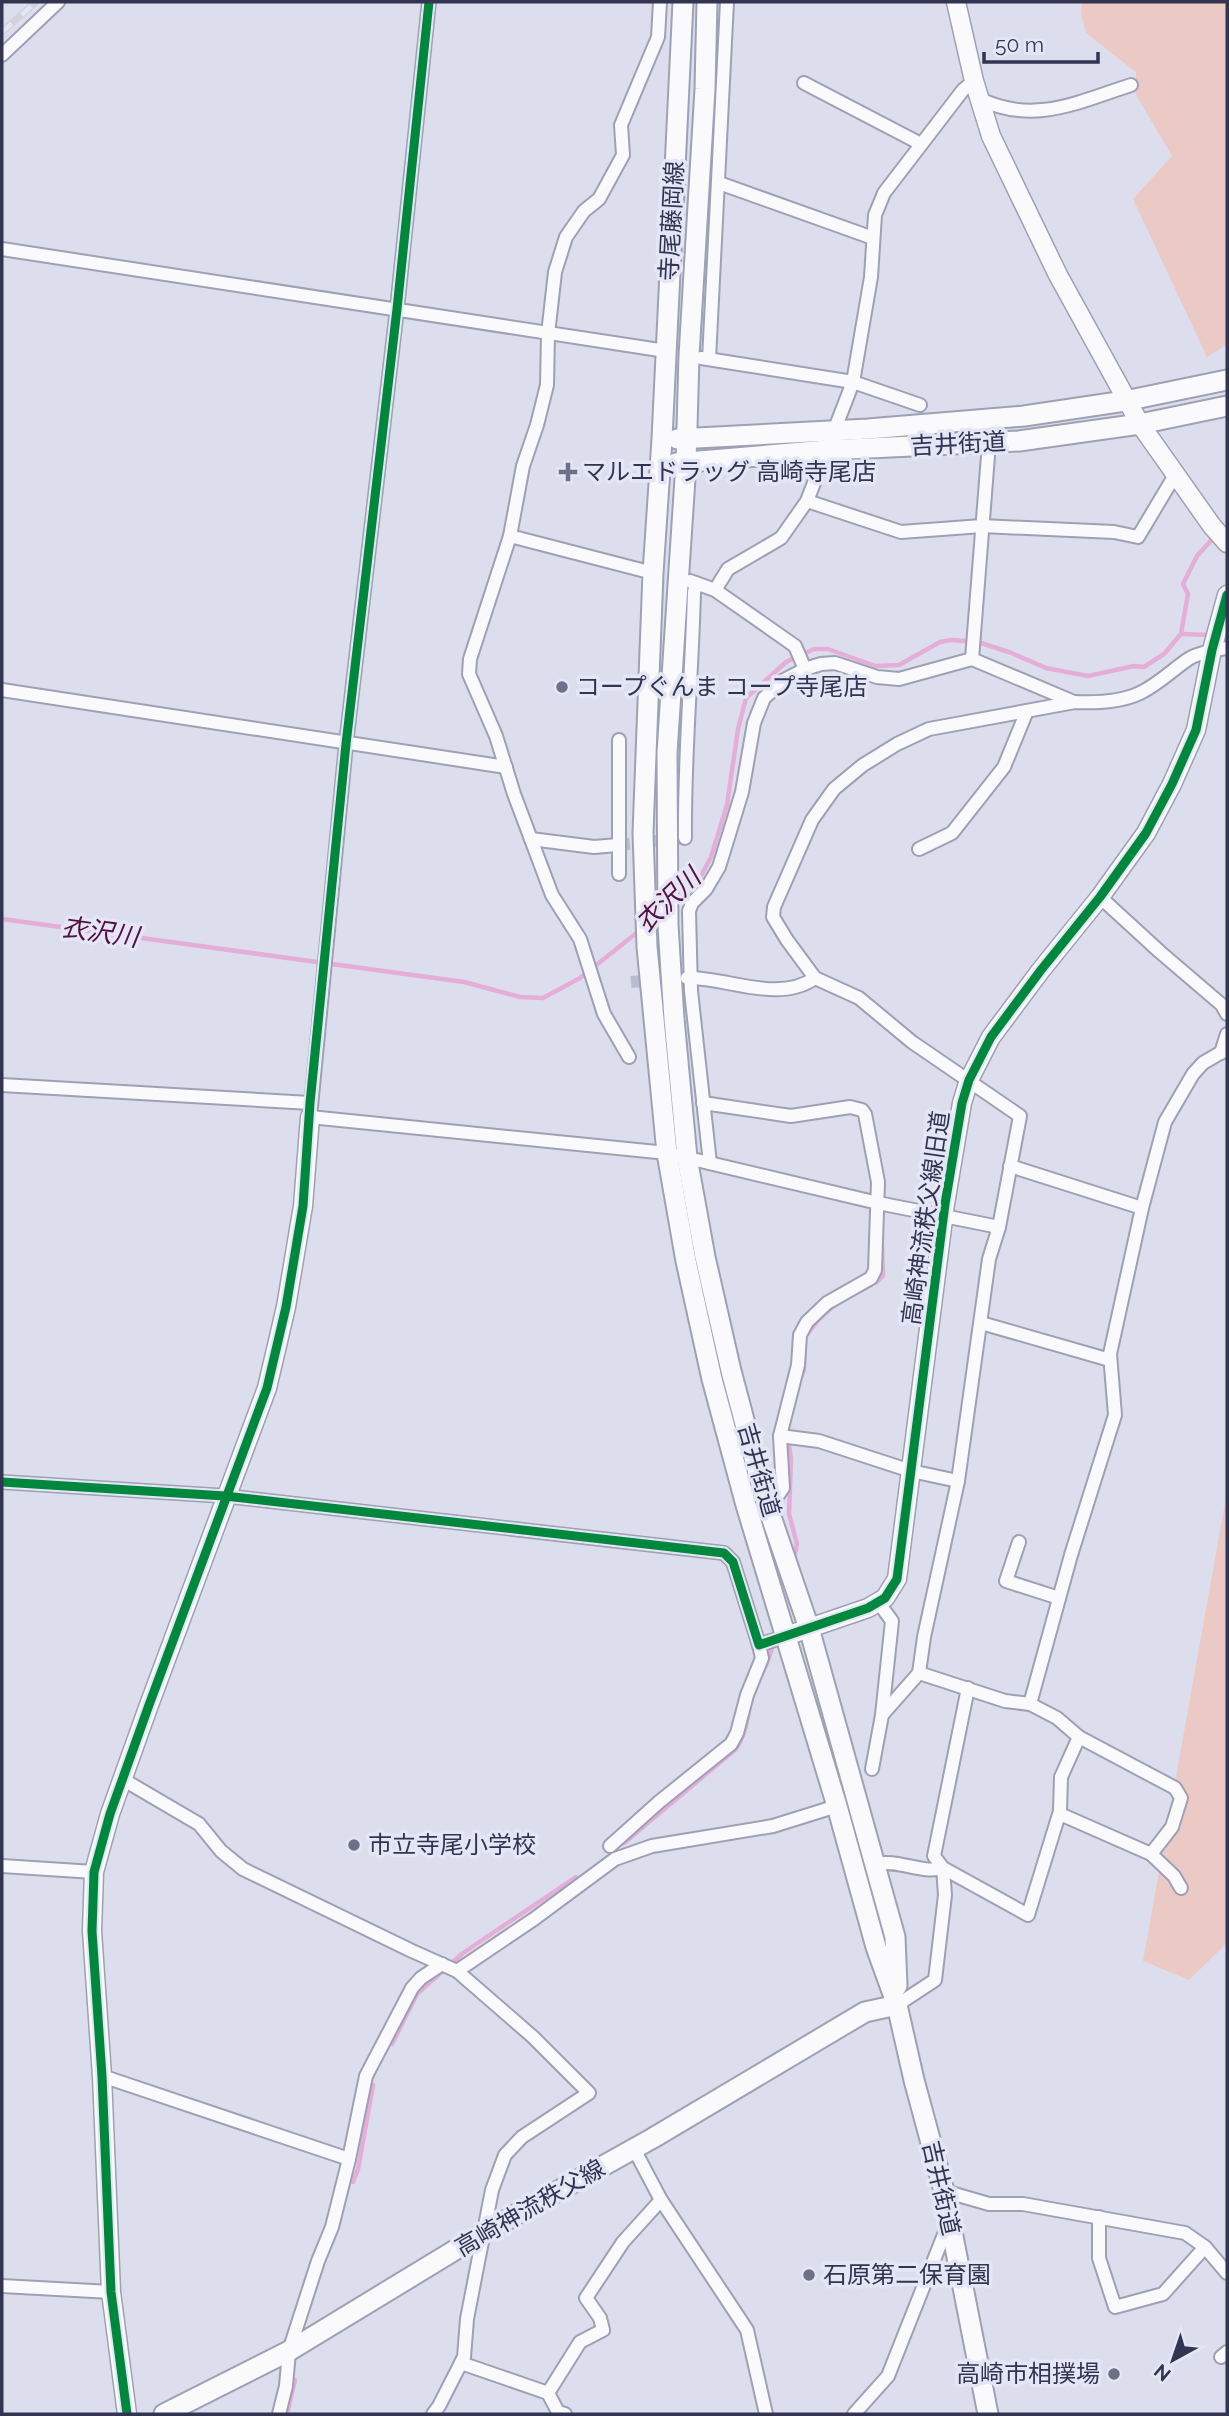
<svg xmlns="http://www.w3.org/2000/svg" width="1229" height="2416" font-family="Raleway,'Noto Sans JP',sans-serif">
<rect width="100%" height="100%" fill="#dcdeee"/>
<g fill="#ebcac5">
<polygon points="1082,2 1227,2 1227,344 1207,357 1133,199 1172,156 1136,95 1136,72 1086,33 1081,14"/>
<polygon points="1227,1492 1227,1943 1189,1980 1143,1961"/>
</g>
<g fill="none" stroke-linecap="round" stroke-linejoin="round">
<g stroke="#e5aed9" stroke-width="4.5">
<polyline points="1181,634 1188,594 1183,584 1197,556 1216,535"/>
<polyline points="1181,634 1212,635"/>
<polyline points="673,904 687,892 701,876 711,857 727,805 738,729 746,698 786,662 814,649 828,649 875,666 899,665 940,642 951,640 978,642 1009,652 1046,668 1088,676 1134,666 1144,667 1164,654 1181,634"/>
<polyline points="2,919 464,982 520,997 543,998 580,978 639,931"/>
<polyline points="860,1291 878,1281 883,1276 882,1246"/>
<polyline points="807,1334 820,1318 837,1303"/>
<polyline points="799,1382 804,1370 805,1343"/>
<polyline points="788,1438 791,1459 789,1514 797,1544 794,1558"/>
<path d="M 624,1843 L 736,1749 C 748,1732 747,1713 753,1694 C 761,1674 769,1663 774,1641"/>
<polyline points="392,2044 417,1994 463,1953 576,1877"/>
<polyline points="353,2182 358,2169 373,2085"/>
<polyline points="287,2414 295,2380"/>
</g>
<g stroke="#babccf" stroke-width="12" stroke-dasharray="12 6" stroke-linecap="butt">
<polyline points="618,845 685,838"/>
<polyline points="631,982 655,980"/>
</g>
<g stroke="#9ea0b4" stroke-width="16">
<g id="street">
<polyline points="429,2 397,309 346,744 310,1117 667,1153 878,1203 999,1227"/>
<polyline points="2,55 58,2"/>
<polyline points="804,83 921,144"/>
<path d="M 980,99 C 1034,125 1078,102 1131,85"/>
<polyline points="719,183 873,238"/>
<polyline points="2,249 666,351"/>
<polyline points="701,358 853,382 920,405"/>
<polyline points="709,359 727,2"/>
<polyline points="807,501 901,532 982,526 1114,532 1138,537 1175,475"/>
<polyline points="510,536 653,573"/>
<polyline points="690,581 715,590 795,646 805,669"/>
<polyline points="715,590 728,569 781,538 807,501 853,382 871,277 875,215 884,193 963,90 974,81"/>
<polyline points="972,659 989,443"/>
<polyline points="2,690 506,767"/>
<polyline points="619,740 619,874"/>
<path d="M 685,838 C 684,755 692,674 694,592 L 696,583"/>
<polyline points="531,839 594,847 618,845"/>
<polyline points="919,849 952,833 1004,767 1027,711"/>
<polyline points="1100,897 1160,952 1222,1005 1227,1014"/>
<path d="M 687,978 C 727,977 778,1004 815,978"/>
<polyline points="1221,1053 1227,1034"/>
<polyline points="629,1057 604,1014 580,939 552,895 514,794 496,736 469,674 470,659 510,536 523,466 537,425 547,385 548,334 555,272 566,237 584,211 599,199 623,155 621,125 658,37 660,2"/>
<polyline points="2,1085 310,1103"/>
<polyline points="703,1103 791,1116 850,1107 862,1110 865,1114 878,1182 875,1270 871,1278 827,1303 807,1322 800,1335 798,1365 780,1436 783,1488 778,1495 765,1499"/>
<polyline points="710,1163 691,991 689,911 692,903 706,889 719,867 742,792 754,723 764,698 784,680 805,669 821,664 835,663 877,677 899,679 972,659 1074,702"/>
<polyline points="1010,1166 1142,1208"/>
<polyline points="981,1323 1110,1360"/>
<polyline points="780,1436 819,1441 911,1471 958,1481"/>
<polyline points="2,1482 225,1496 724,1553 733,1562 759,1645 786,1636"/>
<polyline points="1019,1542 1006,1581 1059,1598"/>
<polyline points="878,1602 892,1621 882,1715 919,1673"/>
<polyline points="1030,1704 1071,1555 1115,1415 1110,1354 1142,1208 1165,1122 1193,1074 1203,1063 1227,1049"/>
<polyline points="1079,1737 1175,1788 1181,1798 1172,1827 1151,1854"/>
<polyline points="872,1769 882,1715"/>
<polyline points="124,1780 199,1824 221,1851 243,1869 412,1951 457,1971 533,2037 589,2093 522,2137 505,2155 492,2190 467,2319 464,2357 439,2406 433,2414"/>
<polyline points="1060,1814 1151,1854 1174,1876 1181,1888"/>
<polyline points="610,1846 659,1802 731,1744 737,1733 747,1695 762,1658 759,1645"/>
<path d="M 876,1864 C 898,1859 921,1874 943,1868 L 1028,1915 L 1060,1811 L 1061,1777 L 1079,1737 L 1057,1718 L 1030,1704 L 1005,1701 L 919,1673 L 924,1637 L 958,1481 L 989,1259 L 999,1227 L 1020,1116 L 912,1042 L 859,998 L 815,978 L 787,940 L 773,917 L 774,907 L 812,820 L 834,789 L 863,765 L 897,744 L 929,729 L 1075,702 C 1095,703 1121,702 1140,693 C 1159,684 1173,669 1190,658 C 1201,652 1215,650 1227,648"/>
<polyline points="2,1866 94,1872"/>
<polyline points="457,1971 534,1919 615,1859 652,1846 773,1826 837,1806"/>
<polyline points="897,2005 935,1980 945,1895 943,1868 934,1856 968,1688"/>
<polyline points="102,2076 349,2159"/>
<polyline points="634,2149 661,2200 747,2330 766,2414"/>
<polyline points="944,2191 989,2204 1023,2204 1185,2233 1205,2247 1227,2273"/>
<polyline points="1099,2217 1099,2258 1115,2307 1163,2294 1205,2247"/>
<polyline points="2,2286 111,2292"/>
<polyline points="1221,2357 1227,2352"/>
<polyline points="461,2363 548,2393 558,2412 565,2414"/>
<polyline points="548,2393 580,2342 603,2330 600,2318 586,2298 623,2242 661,2200"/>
<polyline points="279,2414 286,2386 289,2351 318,2261 332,2227 349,2159 366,2076 412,1988 421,1978 442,1964"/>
<polyline points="854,2414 888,2376 949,2222"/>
</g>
</g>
<g stroke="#9ea0b4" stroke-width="21">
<g id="secondary">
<polyline points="956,2 974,81 991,136 1058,275 1140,424 1212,526 1227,543"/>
<polyline points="786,1636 868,1608 885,1598 897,1579 945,1204 962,1103 969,1080 991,1037 1041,970 1100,897 1146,833 1172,784 1196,730 1212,650 1227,595"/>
<polyline points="127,2414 111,2292 102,2076 92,1931 94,1872 110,1814 149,1705 267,1388 286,1307 303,1206 310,1117"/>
</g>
</g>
<g stroke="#9ea0b4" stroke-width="23">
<g id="primary">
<polyline points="683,2 662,439 653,573 643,833 647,947 667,1153 686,1261 712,1379 746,1505 837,1806 876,1947 897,2005 914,2080 944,2191 988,2414"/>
<polyline points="707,2 705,89 689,356 686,463 667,753 668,925 674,1019 687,1158 705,1257 731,1371 765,1499 809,1628 895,1937 897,1986"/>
<polyline points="677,439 868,429 1024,416 1125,401 1227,380"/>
<polyline points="676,463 827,450 1019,441 1140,424 1227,406"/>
<polyline points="164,2414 289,2351 483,2233 653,2138 865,2012 897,2005"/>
</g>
</g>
<use href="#street" stroke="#fafafc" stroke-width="12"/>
<use href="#secondary" stroke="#fafafc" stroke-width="18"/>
<use href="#primary" stroke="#fafafc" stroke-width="19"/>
<g stroke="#d1d2d8" stroke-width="7">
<polyline id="rail" points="2,32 36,2"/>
</g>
<use href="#rail" stroke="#e4e6f5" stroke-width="4.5" stroke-dasharray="13" stroke-linecap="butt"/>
<g stroke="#e4e6f5" stroke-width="13">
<g id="cycleway">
<polyline points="2,1482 225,1496 724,1553 733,1562 759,1645 868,1608 885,1598 897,1579 945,1204 962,1103 969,1080 991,1037 1041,970 1100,897 1146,833 1172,784 1196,730 1212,650 1227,595"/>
<polyline points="127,2414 111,2292 102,2076 92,1931 94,1872 110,1814 149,1705 267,1388 286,1307 303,1206 310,1103 346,744 397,309 429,2"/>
</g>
</g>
<use href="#cycleway" stroke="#00873e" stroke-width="9"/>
</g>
<g fill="#6e7089" stroke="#e4e6f5" stroke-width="2.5">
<path d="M564.5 461.5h7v7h7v7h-7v7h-7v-7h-7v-7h7z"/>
<circle cx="562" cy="687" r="7"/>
<circle cx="354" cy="1845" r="7"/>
<circle cx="809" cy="2275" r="7"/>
<circle cx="1114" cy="2374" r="7"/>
</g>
<g text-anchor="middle" stroke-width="7" stroke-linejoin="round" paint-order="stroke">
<g font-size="24" fill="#323552" stroke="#e4e6f5">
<text transform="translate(672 221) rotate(-87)" y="8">寺尾藤岡線</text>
<text transform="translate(958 444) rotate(-3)" y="8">吉井街道</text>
<text transform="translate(926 1218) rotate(-82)" y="8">高崎神流秩父線旧道</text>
<text transform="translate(759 1470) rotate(74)" y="8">吉井街道</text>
<text transform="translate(941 2188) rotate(77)" y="8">吉井街道</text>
<text transform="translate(530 2208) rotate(-30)" y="8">高崎神流秩父線</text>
</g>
<g font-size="24" fill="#323552" stroke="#e4e6f5" text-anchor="start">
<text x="582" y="480">マルエドラッグ 高崎寺尾店</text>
<text x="576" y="695">コープぐんま コープ寺尾店</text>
<text x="368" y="1853">市立寺尾小学校</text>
<text x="823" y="2283">石原第二保育園</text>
<text x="1100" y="2382" text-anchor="end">高崎市相撲場</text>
</g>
<g font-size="26" font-style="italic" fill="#540f43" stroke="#e4e6f5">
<text transform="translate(668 900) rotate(-44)" y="9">衣沢川</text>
<text transform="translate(100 932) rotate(8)" y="9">衣沢川</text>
</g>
</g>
<rect width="1229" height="2416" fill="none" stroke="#323552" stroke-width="7"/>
<g transform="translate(1173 2360) rotate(220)" stroke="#e4e6f5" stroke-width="5" paint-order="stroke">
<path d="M0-5L12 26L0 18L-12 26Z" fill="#323552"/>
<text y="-10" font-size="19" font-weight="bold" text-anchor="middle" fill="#323552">N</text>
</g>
<path d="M984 52v10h114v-10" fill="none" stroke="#323552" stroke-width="3.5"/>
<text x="995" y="52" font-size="21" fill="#323552" stroke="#e4e6f5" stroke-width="5" paint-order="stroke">50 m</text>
</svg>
